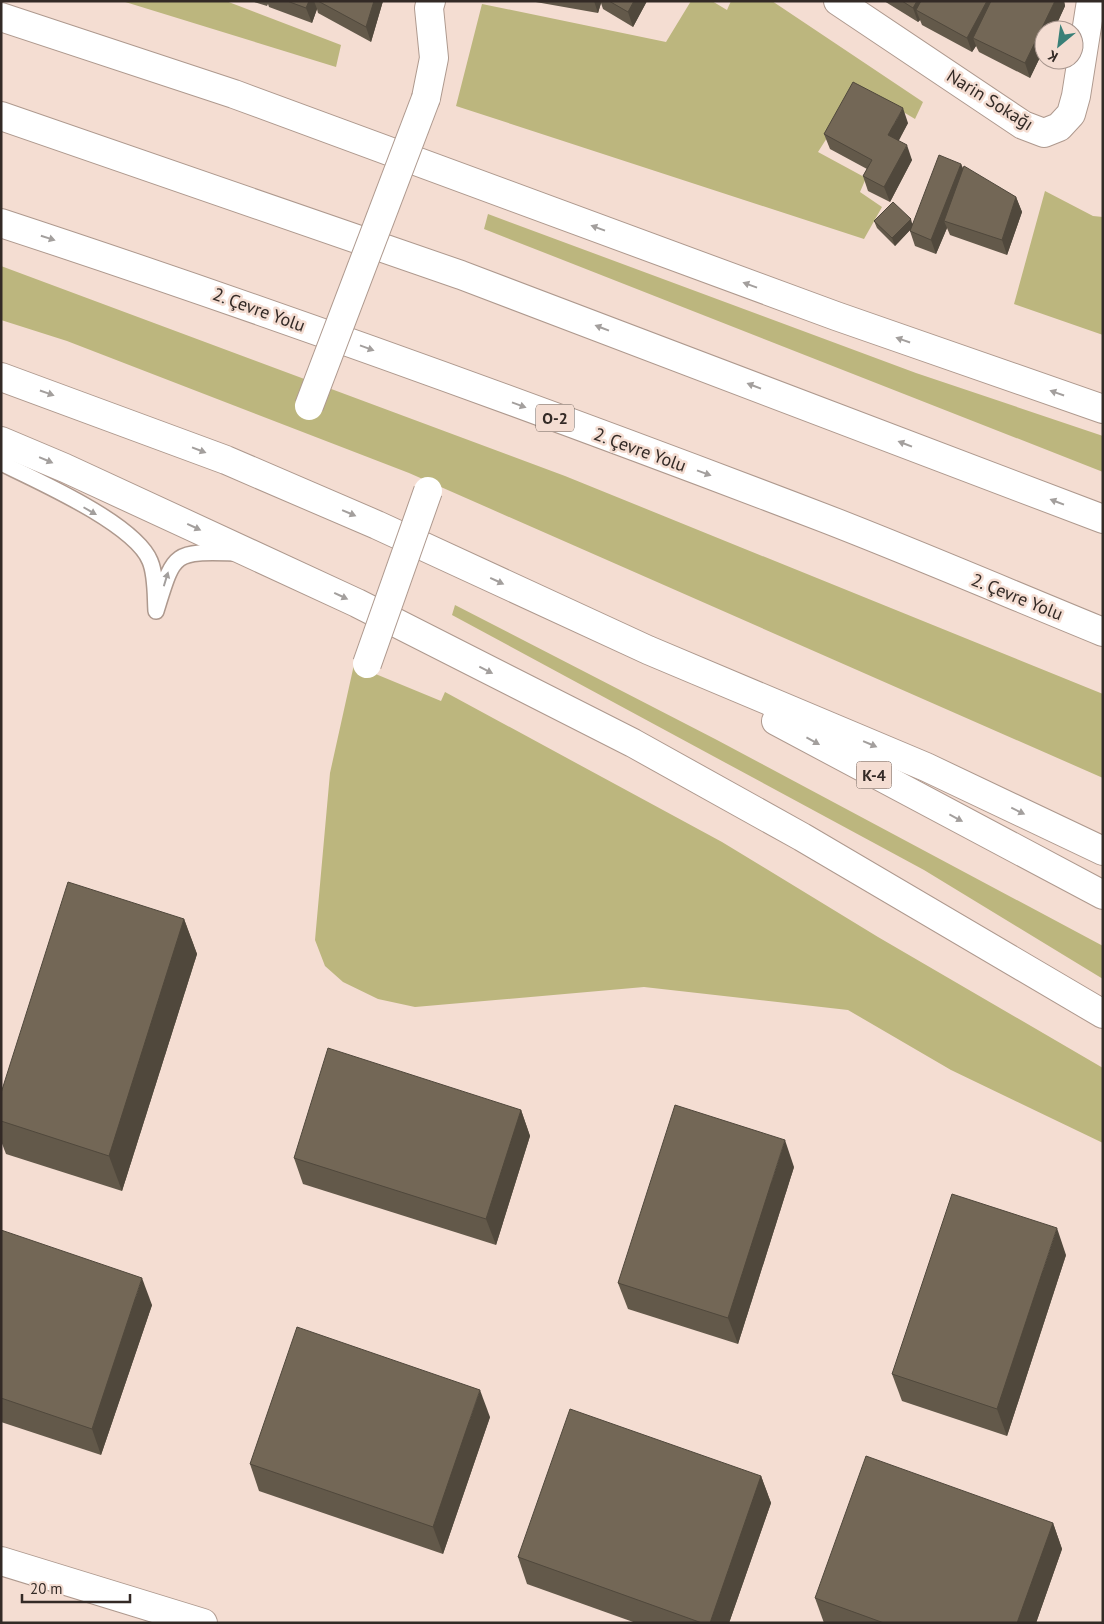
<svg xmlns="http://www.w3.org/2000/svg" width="1104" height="1624" font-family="'PT Sans',sans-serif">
<rect width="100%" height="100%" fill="#f4ddd2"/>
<g fill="#bcb67e">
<polygon points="122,1 226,1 341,45 336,67"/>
<polygon points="691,1 712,1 727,10 731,1 772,1 923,102 915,119 860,86 818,152 866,178 860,192 882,207 864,239 456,106 482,4 666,42"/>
<polygon points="1045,191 1093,216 1103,217 1103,335 1014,304"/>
<polygon points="488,214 916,373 1103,436 1103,472 484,229"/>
<polygon points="1,266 565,476 1103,694 1103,778 409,473 67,341 1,320"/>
<polygon points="455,605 717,740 1103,946 1103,979 924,870 452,615"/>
<polygon points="357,651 361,668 441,701 445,692 722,842 878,937 1103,1068 1103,1143 951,1070 848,1010 644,987 415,1007 378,999 343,982 325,966 315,940 330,773"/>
</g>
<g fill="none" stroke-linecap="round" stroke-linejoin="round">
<g stroke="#ae998e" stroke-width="18">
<path id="lane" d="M 1,463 C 38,481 135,524 150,561 C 156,575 155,596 156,611 C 174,553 172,551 234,553"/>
</g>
<g stroke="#ae998e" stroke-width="30">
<g id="street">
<polyline points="838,1 1023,125 1044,133 1059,127 1071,114 1076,96 1091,1"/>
<polyline points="426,98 434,58 429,8 431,1"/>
</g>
</g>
<g stroke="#ae998e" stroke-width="30">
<polyline id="primary" points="1,1561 203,1623"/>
</g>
<g stroke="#ae998e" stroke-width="30">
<g id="highway">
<polyline points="1,17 234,94 836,316 1103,409"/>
<polyline points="1,116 461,275 1103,519"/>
<path d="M 1,223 C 278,314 552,414 824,518 C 917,554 1010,594 1103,632"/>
<polyline points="1,377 226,460 377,525 648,650 926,767 1103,851"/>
<polyline points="1,441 65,468 357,603 633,743 802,837 1103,1014"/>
<polyline points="776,721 1103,895"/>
</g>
</g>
<use href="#lane" stroke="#fff" stroke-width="15"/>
<use href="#street" stroke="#fff" stroke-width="28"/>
<use href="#primary" stroke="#fff" stroke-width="28"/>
<use href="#highway" stroke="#fff" stroke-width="28"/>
<g stroke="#ae998e" stroke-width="30" stroke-linecap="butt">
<g id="street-bridge">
<polyline points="309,406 426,98"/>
<polyline points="367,664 428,491"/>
</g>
</g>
<use href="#street-bridge" stroke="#fff" stroke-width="28"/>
</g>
<g fill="#63594a">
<polygon points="251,1 383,1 371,42 318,13 317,9 312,23 269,7 268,4 267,6"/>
<polygon points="530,1 647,1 633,27 603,9 601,3 598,13"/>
<polygon points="884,1 1064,1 1065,6 1054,30 1044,30 1044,49 1030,78 979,52 976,46 972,52 922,25 920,20 918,22"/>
<polygon points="908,123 898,141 912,160 890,202 868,191 863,176 867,169 830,149 824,134"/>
<polygon points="961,164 963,168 1016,197 1022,212 1007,255 950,235 947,228 936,254 915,246 910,231 910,230 895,246 877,228 874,221 912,224"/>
<polygon points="184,919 197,954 122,1191 6,1154 1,1141 1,1093"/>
<polygon points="521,1110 530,1136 496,1245 303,1184 294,1158"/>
<polygon points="794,1167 738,1344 628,1309 618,1283"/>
<polygon points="1,1230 152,1305 101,1455 1,1422"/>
<polygon points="1066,1255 1007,1436 902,1401 892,1374"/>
<polygon points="490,1417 443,1554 259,1491 250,1464"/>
<polygon points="761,1476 771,1503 729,1623 636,1623 527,1584 518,1557"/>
<polygon points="1053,1523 1062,1549 1036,1623 824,1623 815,1598"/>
</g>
<g fill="#50483c">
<polygon points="309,1 314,1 317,9 312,23 306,8"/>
<polygon points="374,1 383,1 371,42 366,27"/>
<polygon points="594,1 600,1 601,3 598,13"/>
<polygon points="634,1 647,1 633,27 628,12"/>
<polygon points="917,1 931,1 916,10 920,20 918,22 913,8"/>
<polygon points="987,1 1000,1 973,38 976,46 972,52 967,38"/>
<polygon points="1055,1 1064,1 1065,6 1054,30 1044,30 1044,49 1030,78 1025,63"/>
<polygon points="903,108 908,123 894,150 888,135"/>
<polygon points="907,145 912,160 890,202 884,187"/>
<polygon points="961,164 966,178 944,221 947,228 936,254 931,240"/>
<polygon points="1016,197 1022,212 1007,255 1002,240"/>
<polygon points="911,219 913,227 895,246 892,238"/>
<polygon points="184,919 197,954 122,1191 109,1156"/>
<polygon points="521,1110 530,1136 496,1245 486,1219"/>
<polygon points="785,1140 794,1167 738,1344 728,1318"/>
<polygon points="1057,1228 1066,1255 1007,1436 997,1409"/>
<polygon points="142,1278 152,1305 101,1455 92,1429"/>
<polygon points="480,1390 490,1417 443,1554 433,1527"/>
<polygon points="761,1476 771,1503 729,1623 710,1623"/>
<polygon points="1053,1523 1062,1549 1036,1623 1017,1623"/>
</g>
<g fill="#736756" stroke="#50483c">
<polygon points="287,1 309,1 306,8"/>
<polygon points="318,1 374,1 366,27"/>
<polygon points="609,1 634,1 628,12"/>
<polygon points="902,1 917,1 913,8"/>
<polygon points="921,1 987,1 967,38 916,10"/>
<polygon points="991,1 1055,1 1025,63 973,38"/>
<polygon points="853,82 903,108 888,135 907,145 884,187 863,176 872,160 824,134"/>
<polygon points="939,155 961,164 931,240 910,231"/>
<polygon points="964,166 1016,197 1002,240 944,221"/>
<polygon points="893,202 911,219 892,238 874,221"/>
<polygon points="68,882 184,919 109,1156 1,1121 1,1093"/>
<polygon points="328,1048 521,1110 486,1219 294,1158"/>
<polygon points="675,1105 785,1140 728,1318 618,1283"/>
<polygon points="952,1194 1057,1228 997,1409 892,1374"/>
<polygon points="1,1230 142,1278 92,1429 1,1398"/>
<polygon points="297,1327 480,1390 433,1527 250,1464"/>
<polygon points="570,1409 761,1476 710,1623 702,1623 518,1557"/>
<polygon points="866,1456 1053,1523 1017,1623 884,1623 815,1598"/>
</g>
<defs><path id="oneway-solid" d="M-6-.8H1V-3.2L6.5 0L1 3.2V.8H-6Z" transform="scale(1.25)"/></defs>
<g fill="#a39f9d">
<use href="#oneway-solid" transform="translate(598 228) rotate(-160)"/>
<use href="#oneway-solid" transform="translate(48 238) rotate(18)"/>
<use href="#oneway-solid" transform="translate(750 285) rotate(-160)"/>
<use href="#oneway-solid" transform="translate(602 328) rotate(-159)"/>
<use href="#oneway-solid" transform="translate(903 340) rotate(-161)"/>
<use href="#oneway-solid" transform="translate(367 348) rotate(20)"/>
<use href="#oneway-solid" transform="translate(754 386) rotate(-159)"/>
<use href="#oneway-solid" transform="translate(47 393) rotate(19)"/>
<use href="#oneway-solid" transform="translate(1057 393) rotate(-161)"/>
<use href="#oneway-solid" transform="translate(519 405) rotate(20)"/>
<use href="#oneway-solid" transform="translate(905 444) rotate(-159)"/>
<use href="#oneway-solid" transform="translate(199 450) rotate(21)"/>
<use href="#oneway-solid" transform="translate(46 460) rotate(23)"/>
<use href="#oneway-solid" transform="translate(704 473) rotate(20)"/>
<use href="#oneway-solid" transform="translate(1057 502) rotate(-159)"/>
<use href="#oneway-solid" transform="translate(90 511) rotate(30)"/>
<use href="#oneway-solid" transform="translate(349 513) rotate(23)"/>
<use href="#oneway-solid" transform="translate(194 527) rotate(25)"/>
<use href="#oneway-solid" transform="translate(166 579) rotate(-73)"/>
<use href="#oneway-solid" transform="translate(497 581) rotate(25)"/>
<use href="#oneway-solid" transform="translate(341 596) rotate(25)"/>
<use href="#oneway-solid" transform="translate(486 670) rotate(27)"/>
<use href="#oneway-solid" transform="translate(813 741) rotate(29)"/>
<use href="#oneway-solid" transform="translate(870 744) rotate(23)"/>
<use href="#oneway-solid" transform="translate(1018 811) rotate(26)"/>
<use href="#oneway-solid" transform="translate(956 818) rotate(28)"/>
</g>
<g text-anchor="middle" stroke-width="5" stroke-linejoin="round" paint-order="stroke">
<g fill="#f4ddd2" stroke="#6d605a" stroke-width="1">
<rect x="536" y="404.5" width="38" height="27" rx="4"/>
<rect x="856.5" y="761.5" width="35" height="27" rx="4"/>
</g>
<g font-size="16" font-weight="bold" fill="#332a26">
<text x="555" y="424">O-2</text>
<text x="874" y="781">K-4</text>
</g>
<g font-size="18" fill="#332a26" stroke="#f4ddd2">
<text transform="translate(990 100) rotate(32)" y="6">Narin Sokağı</text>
<text transform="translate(259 310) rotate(20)" y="6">2. Çevre Yolu</text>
<text transform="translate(640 450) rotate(20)" y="6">2. Çevre Yolu</text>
<text transform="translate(1017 597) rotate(22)" y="6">2. Çevre Yolu</text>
</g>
</g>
<rect width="1104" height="1624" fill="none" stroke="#332a26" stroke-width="5"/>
<g transform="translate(1059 45) rotate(209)"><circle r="24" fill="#f4ddd2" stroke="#a7958d"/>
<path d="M0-4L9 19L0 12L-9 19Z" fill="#397f77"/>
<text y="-8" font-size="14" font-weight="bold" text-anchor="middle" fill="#332a26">K</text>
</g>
<path d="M22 1594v8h108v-8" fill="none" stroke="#332a26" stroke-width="2.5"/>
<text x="30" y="1594" font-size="15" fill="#332a26" stroke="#f4ddd2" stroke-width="4" paint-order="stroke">20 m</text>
</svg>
